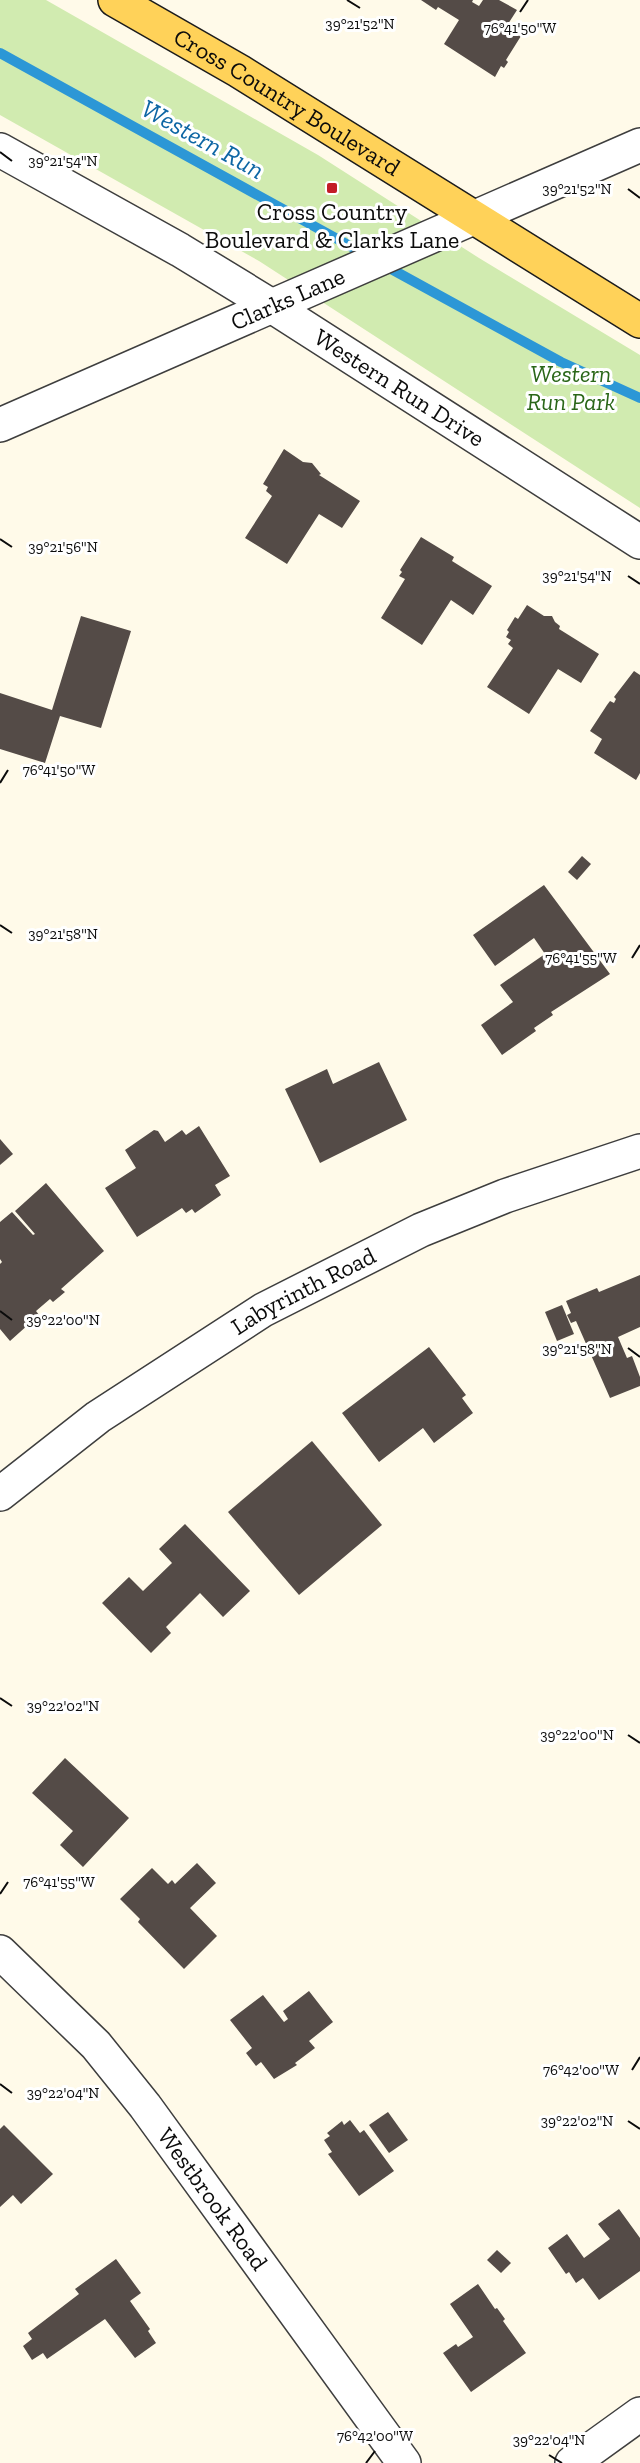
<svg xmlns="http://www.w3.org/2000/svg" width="640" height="2463" font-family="'Zilla Slab',serif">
<rect width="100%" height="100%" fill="#fffae9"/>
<polygon fill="#d1ebb0" points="0,0 46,0 318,155 479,258 640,355 640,508 259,261 0,115"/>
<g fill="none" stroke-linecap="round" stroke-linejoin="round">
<g stroke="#2c97d6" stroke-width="10">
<polyline points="0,53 368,256"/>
<polyline points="382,264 561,362 640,398"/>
</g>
</g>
<g fill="#544b47">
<polygon points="421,0 473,0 472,2 479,6 483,0 499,0 517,10 506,27 521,36 506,60 508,62 504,68 501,66 495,77 444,44 459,20 438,7 436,10"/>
<polygon points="284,449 303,462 312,463 321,474 319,475 360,501 342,528 319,514 287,564 245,538 272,496 266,491 268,487 263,484"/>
<polygon points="421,537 454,557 452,561 492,586 473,615 451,600 422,645 381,618 405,579 399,576 402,572 400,570"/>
<polygon points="527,605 544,616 552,616 555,622 560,626 559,629 599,654 581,683 558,669 529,714 487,687 513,648 508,644 511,640 506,637 509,632 507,630 515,617 518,619"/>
<polygon points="81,616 131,631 101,728 60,716 45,763 0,749 0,693 52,710"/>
<polygon points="634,671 640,675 640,773 636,780 594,753 602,739 590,731 607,705 610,701 614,703 616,699 614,697"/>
<polygon points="582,856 591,864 577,880 568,872"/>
<polygon points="544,885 610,974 551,1012 553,1015 534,1028 536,1031 502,1055 481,1025 513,1002 500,985 545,954 534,938 495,966 473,935"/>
<polygon points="379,1062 407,1120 320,1163 285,1089 327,1069 333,1084"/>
<polygon points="199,1126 230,1176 215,1185 221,1195 195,1213 192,1209 186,1213 182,1208 137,1237 105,1188 136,1168 125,1150 154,1130 158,1131 165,1142 182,1130 186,1135"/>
<polygon points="0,1139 13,1154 0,1165"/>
<polygon points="46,1183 104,1251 61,1289 65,1292 53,1302 50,1299 36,1311 39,1315 10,1341 0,1329 0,1264 2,1262 0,1259 0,1222 12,1212 33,1235 35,1234 15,1211"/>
<polygon points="640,1275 640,1327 618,1337 627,1358 632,1356 640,1377 640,1386 610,1398 576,1321 571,1323 567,1315 571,1313 566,1301 597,1288 599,1292"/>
<polygon points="562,1305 574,1334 557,1341 545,1312"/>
<polygon points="429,1347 466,1395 462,1398 473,1413 434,1443 423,1428 379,1462 342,1413"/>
<polygon points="312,1441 382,1525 299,1595 228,1512"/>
<polygon points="185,1524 250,1591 223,1617 200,1593 166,1627 171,1633 151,1653 102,1603 129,1577 143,1591 172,1563 159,1549"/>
<polygon points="65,1758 129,1818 83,1867 60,1845 73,1831 32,1793"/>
<polygon points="197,1863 216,1883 190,1908 217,1936 184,1969 138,1922 140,1919 120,1899 152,1868 168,1884 172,1880 175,1884"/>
<polygon points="309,1991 333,2022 309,2041 315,2048 295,2063 297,2065 274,2079 261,2062 256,2066 246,2053 252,2048 230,2020 263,1995 284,2022 288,2019 283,2011"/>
<polygon points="388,2112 408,2140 389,2153 369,2125"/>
<polygon points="350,2120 360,2133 364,2130 394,2171 359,2196 328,2154 332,2152 324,2140 330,2136 327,2133 342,2121 344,2125"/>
<polygon points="4,2125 53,2174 21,2204 13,2195 0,2207 0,2129"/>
<polygon points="619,2209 640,2238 640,2271 599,2300 583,2278 576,2283 569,2272 566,2274 548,2248 567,2234 584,2258 610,2239 598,2224"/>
<polygon points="497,2250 511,2263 501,2273 487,2260"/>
<polygon points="116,2259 141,2293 130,2301 150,2329 148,2331 156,2343 135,2358 105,2319 47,2359 43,2353 32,2360 23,2346 32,2339 28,2333 79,2294 75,2289"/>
<polygon points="478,2284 495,2309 497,2308 505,2319 503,2321 526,2353 471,2392 443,2353 456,2344 458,2347 473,2337 450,2304"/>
</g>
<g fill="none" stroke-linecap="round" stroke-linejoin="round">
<g stroke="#3e3e3e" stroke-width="36">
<g id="minor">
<path id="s1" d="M 0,150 L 180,250 L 270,305 L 640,542"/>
<path id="s2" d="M 0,425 L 640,145"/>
<path id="s3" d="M 0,1494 L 98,1417 L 263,1310 L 421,1230 L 505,1196 L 640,1151"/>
<path id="s4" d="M 0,1952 L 96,2045 L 145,2106 L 404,2463"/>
<polyline points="572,2463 640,2414"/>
</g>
</g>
<g stroke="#1c1c1c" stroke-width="36">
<g id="major">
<path id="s5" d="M 115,0 L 239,71 L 640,321"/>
</g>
</g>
<use href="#minor" stroke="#fff" stroke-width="33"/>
<use href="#major" stroke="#ffd259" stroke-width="33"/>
</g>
<path fill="none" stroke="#0b0b0b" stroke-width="2" d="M 347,0 L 360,8M 520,12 L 528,0M 0,152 L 12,161M 628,189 L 640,198M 0,539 L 12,547M 628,576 L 640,584M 0,783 L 8,770M 0,925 L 12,933M 632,958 L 640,945M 0,1311 L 12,1320M 628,1348 L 640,1357M 0,1698 L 12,1706M 628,1735 L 640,1743M 0,1894 L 8,1882M 632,2070 L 640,2057M 0,2084 L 12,2093M 628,2121 L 640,2129M 549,2455 L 562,2463M 366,2463 L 375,2451"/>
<rect fill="#c31b27" stroke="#fff" stroke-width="2" x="326" y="182" width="12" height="12" rx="3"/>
<g text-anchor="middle" stroke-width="6" stroke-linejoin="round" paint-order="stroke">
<g font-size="24" fill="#0b0b0b" stroke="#fff">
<text dy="8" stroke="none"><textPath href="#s5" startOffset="200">Cross Country Boulevard</textPath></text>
<text dy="8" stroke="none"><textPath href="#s2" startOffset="314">Clarks Lane</textPath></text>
<text dy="8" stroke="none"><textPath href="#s1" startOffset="465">Western Run Drive</textPath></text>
<text dy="8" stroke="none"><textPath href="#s3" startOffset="366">Labyrinth Road</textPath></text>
<text dy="8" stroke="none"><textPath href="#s4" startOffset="327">Westbrook Road</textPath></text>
</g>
<g font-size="24" fill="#0b0b0b" stroke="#fff">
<text x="332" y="220">Cross Country<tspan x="332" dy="28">Boulevard &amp; Clarks Lane</tspan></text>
</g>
<g font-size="24" font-style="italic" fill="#2a6618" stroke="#fff">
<text x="571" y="382">Western<tspan x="571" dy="28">Run Park</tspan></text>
</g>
<g font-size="26" font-style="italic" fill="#0d66a4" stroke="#fff">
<text transform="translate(203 139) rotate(29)" y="9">Western Run</text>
</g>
</g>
<g font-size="15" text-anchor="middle" fill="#0b0b0b" stroke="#fff" stroke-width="6" stroke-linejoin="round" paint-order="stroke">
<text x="360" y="29">39°21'52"N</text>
<text x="520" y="33">76°41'50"W</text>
<text x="63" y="166">39°21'54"N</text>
<text x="577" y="194">39°21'52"N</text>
<text x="63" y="552">39°21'56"N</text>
<text x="577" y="581">39°21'54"N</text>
<text x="59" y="775">76°41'50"W</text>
<text x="63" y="939">39°21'58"N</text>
<text x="581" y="963">76°41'55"W</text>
<text x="63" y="1325">39°22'00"N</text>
<text x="577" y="1354">39°21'58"N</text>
<text x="63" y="1711">39°22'02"N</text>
<text x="577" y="1740">39°22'00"N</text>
<text x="59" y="1887">76°41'55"W</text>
<text x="581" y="2075">76°42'00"W</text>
<text x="63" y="2098">39°22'04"N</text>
<text x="577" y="2126">39°22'02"N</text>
<text x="375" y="2441">76°42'00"W</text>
<text x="549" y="2445">39°22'04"N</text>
</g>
</svg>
